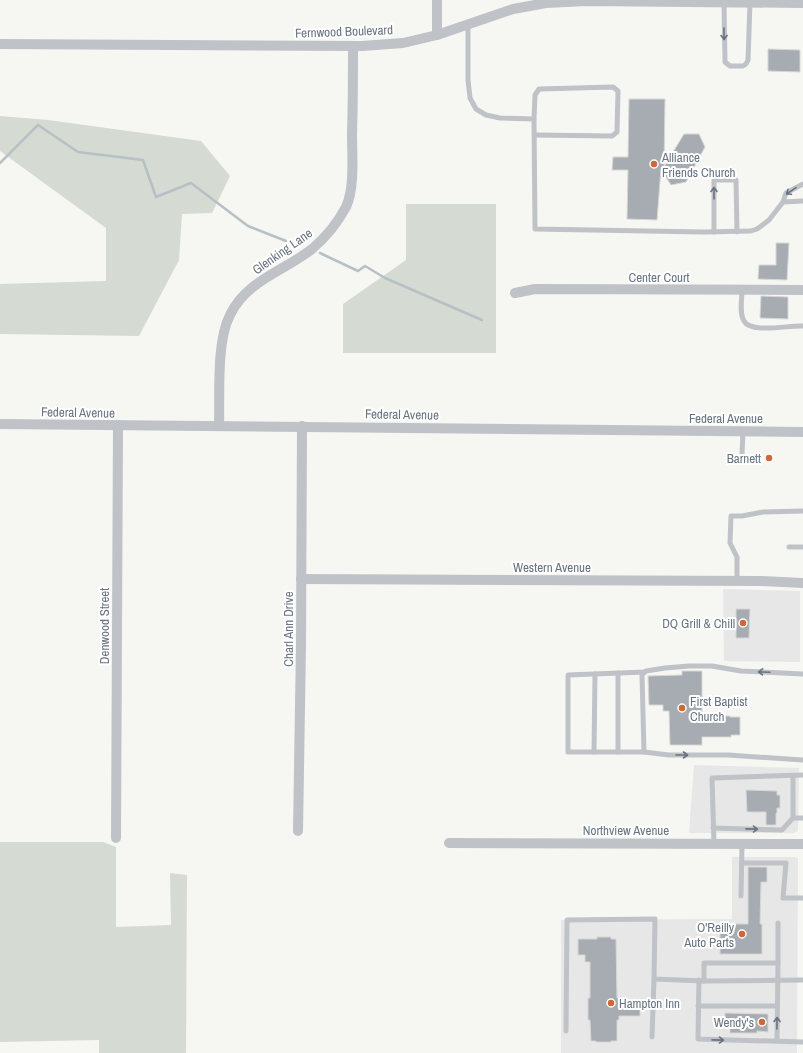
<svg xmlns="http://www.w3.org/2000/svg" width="803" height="1053" font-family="'Archivo Narrow',sans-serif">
<rect width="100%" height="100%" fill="#f6f6f3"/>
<g fill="#e6e7e6">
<polygon points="723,589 800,591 800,662 724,661"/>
<polygon points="694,765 799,768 798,831 794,833 689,833"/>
<polygon points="732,857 794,857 798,858 797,1053 561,1053 561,920 732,919"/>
</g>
<g fill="#d5dad3">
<polygon points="0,116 48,120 201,141 230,176 212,213 182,214 179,260 139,336 0,334 0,284 106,281 106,228 0,151"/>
<polygon points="406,204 496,204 496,353 343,353 343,304 406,260"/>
<polygon points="0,842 103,842 116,847 116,927 171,925 170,873 187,875 186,1053 99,1053 99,1040 0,1042"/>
</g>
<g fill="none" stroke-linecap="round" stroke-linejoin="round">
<g stroke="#b7c0c5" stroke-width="2.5">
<polyline points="0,163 38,125 78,152 143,160 156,197 191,183 248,226 286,241"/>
<polyline points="320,253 358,271 365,266 385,278 482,320"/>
</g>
</g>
<g fill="#a6acb2" stroke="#d7d7d5">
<polygon points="768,49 800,50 800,72 768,71"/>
<polygon points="629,99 665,99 664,167 684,134 699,134 705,147 686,182 671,185 661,169 657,220 627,219 628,170 612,170 613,157 628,157"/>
<polygon points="776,243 789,243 787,280 758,279 759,265 776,265"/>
<polygon points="761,296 788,297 788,319 760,318"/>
<polygon points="736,609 750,609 749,638 736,638"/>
<polygon points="682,671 702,671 702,716 730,716 730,717 740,717 740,735 731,735 731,737 702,737 702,745 670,745 669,711 663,711 663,705 649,705 648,676 682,675"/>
<polygon points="746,790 777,791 777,795 780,795 780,808 777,808 777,813 776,813 776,825 766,825 766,812 747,812"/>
<polygon points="748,867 767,867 767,882 761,882 760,924 762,924 762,954 720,954 720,924 748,924"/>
<polygon points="597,937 611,937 611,939 616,939 617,998 619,998 619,1000 640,1000 640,1016 619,1016 619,1020 617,1020 617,1041 611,1041 611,1042 596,1042 596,1041 591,1041 590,1020 588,1020 588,998 590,998 590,962 585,962 585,955 578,955 578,939 597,939"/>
<polygon points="725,1013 768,1014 768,1032 757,1031 757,1033 730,1033 730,1022 725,1022"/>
</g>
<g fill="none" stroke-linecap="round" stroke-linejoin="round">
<g stroke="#bfc2c6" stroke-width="5">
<polyline points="724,2 725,62 730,66 743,66 746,64 748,60 750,3"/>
<polyline points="468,24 468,80 470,98 476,109 486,115 500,118 534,119 535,229 703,232 751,231 757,229 769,220 783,202 786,193 803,184"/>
<polyline points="534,119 535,95 539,89 613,87 618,91 617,132 612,136 535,135"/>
<polyline points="783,202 803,201"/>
<polyline points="714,232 714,180 736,180 737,232"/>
<path d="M 742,290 C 742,299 739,313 744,321 C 751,334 789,325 803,326"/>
<polyline points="742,455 743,430"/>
<polyline points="789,547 803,547"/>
<polyline points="737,581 737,557 730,543 731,516 742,516 763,512 803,511"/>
<polyline points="645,672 568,675 568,752 644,752 669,755 728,755 803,760"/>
<polyline points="594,752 595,674"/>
<polyline points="618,752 618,673"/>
<polyline points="644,752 642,675 646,671 665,668 689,666 712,666 741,671 803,674"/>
<polyline points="793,818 803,818"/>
<polyline points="713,828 782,830 793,818 793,776"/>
<polyline points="714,843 712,778 803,775"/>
<polyline points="742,863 786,863 783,898 803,898"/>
<polyline points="741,896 742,844"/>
<polyline points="699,980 698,1039 803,1042"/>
<polyline points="704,981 704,963 778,963 778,923"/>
<polyline points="698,1006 777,1006"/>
<polyline points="566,1031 567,920 655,919 654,979 704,981 803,980"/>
<polyline points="652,1037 654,979"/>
<polyline points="777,1040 778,963"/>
</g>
<g stroke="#bfc2c6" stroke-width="10">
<polyline points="437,35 437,0"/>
<polyline points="0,44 362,46 403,43 437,35 513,9 546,3 587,1 803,3"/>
<polyline points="515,293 535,289 803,290"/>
<polyline points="0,424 803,432"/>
<path d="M 219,426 C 220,395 216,342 230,315 C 246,281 284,271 312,249 C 325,238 338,222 346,207 C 355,188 352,155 352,134 C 353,105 353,76 353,46"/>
<polyline points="301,579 761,581 803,583"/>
<polyline points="298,831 301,644 302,426"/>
<polyline points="116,838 118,425"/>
<polyline points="449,843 803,844"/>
</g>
</g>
<defs><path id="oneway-shaft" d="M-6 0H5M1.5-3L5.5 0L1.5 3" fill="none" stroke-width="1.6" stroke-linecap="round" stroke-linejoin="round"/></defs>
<g stroke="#687480">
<use href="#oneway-shaft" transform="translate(724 34) rotate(89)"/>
<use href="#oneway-shaft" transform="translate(791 191) rotate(146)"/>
<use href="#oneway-shaft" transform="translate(714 193) rotate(-90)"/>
<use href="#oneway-shaft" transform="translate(764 672) rotate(-178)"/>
<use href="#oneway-shaft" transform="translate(682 755)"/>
<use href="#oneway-shaft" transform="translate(752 829) rotate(1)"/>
<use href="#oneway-shaft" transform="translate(777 1023) rotate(-89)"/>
<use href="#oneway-shaft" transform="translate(718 1040) rotate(1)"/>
</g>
<g fill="#cd683b" stroke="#fff" stroke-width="1.5">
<circle cx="654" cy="164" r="4"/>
<circle cx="769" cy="458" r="4"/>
<circle cx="743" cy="623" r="4"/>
<circle cx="682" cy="708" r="4"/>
<circle cx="742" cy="934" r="4"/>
<circle cx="611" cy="1003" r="4"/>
<circle cx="762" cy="1022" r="4"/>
</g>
<g text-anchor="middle" stroke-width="4" stroke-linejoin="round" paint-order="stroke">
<g font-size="13" fill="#687480" stroke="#fff">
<text transform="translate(344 31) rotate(-2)" y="5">Fernwood Boulevard</text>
<text transform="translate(282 251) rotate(-35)" y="5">Glenking Lane</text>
<text x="659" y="282">Center Court</text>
<text transform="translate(78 412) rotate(1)" y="5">Federal Avenue</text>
<text transform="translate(402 414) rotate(1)" y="5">Federal Avenue</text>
<text x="726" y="423">Federal Avenue</text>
<text x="552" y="572">Western Avenue</text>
<text transform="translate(104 626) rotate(-90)" y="5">Denwood Street</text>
<text transform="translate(288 629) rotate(-90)" y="5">Charl Ann Drive</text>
<text x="626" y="835">Northview Avenue</text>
</g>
<g font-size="13" fill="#687480" stroke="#fff" text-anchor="end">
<text x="662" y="162" text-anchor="start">Alliance<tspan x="662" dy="15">Friends Church</tspan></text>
<text x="761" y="463">Barnett</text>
<text x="735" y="628">DQ Grill &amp; Chill</text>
<text x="690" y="706" text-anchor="start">First Baptist<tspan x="690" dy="15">Church</tspan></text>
<text x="734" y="932">O'Reilly<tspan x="734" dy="15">Auto Parts</tspan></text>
<text x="619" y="1008" text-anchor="start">Hampton Inn</text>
<text x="754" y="1027">Wendy's</text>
</g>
</g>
</svg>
